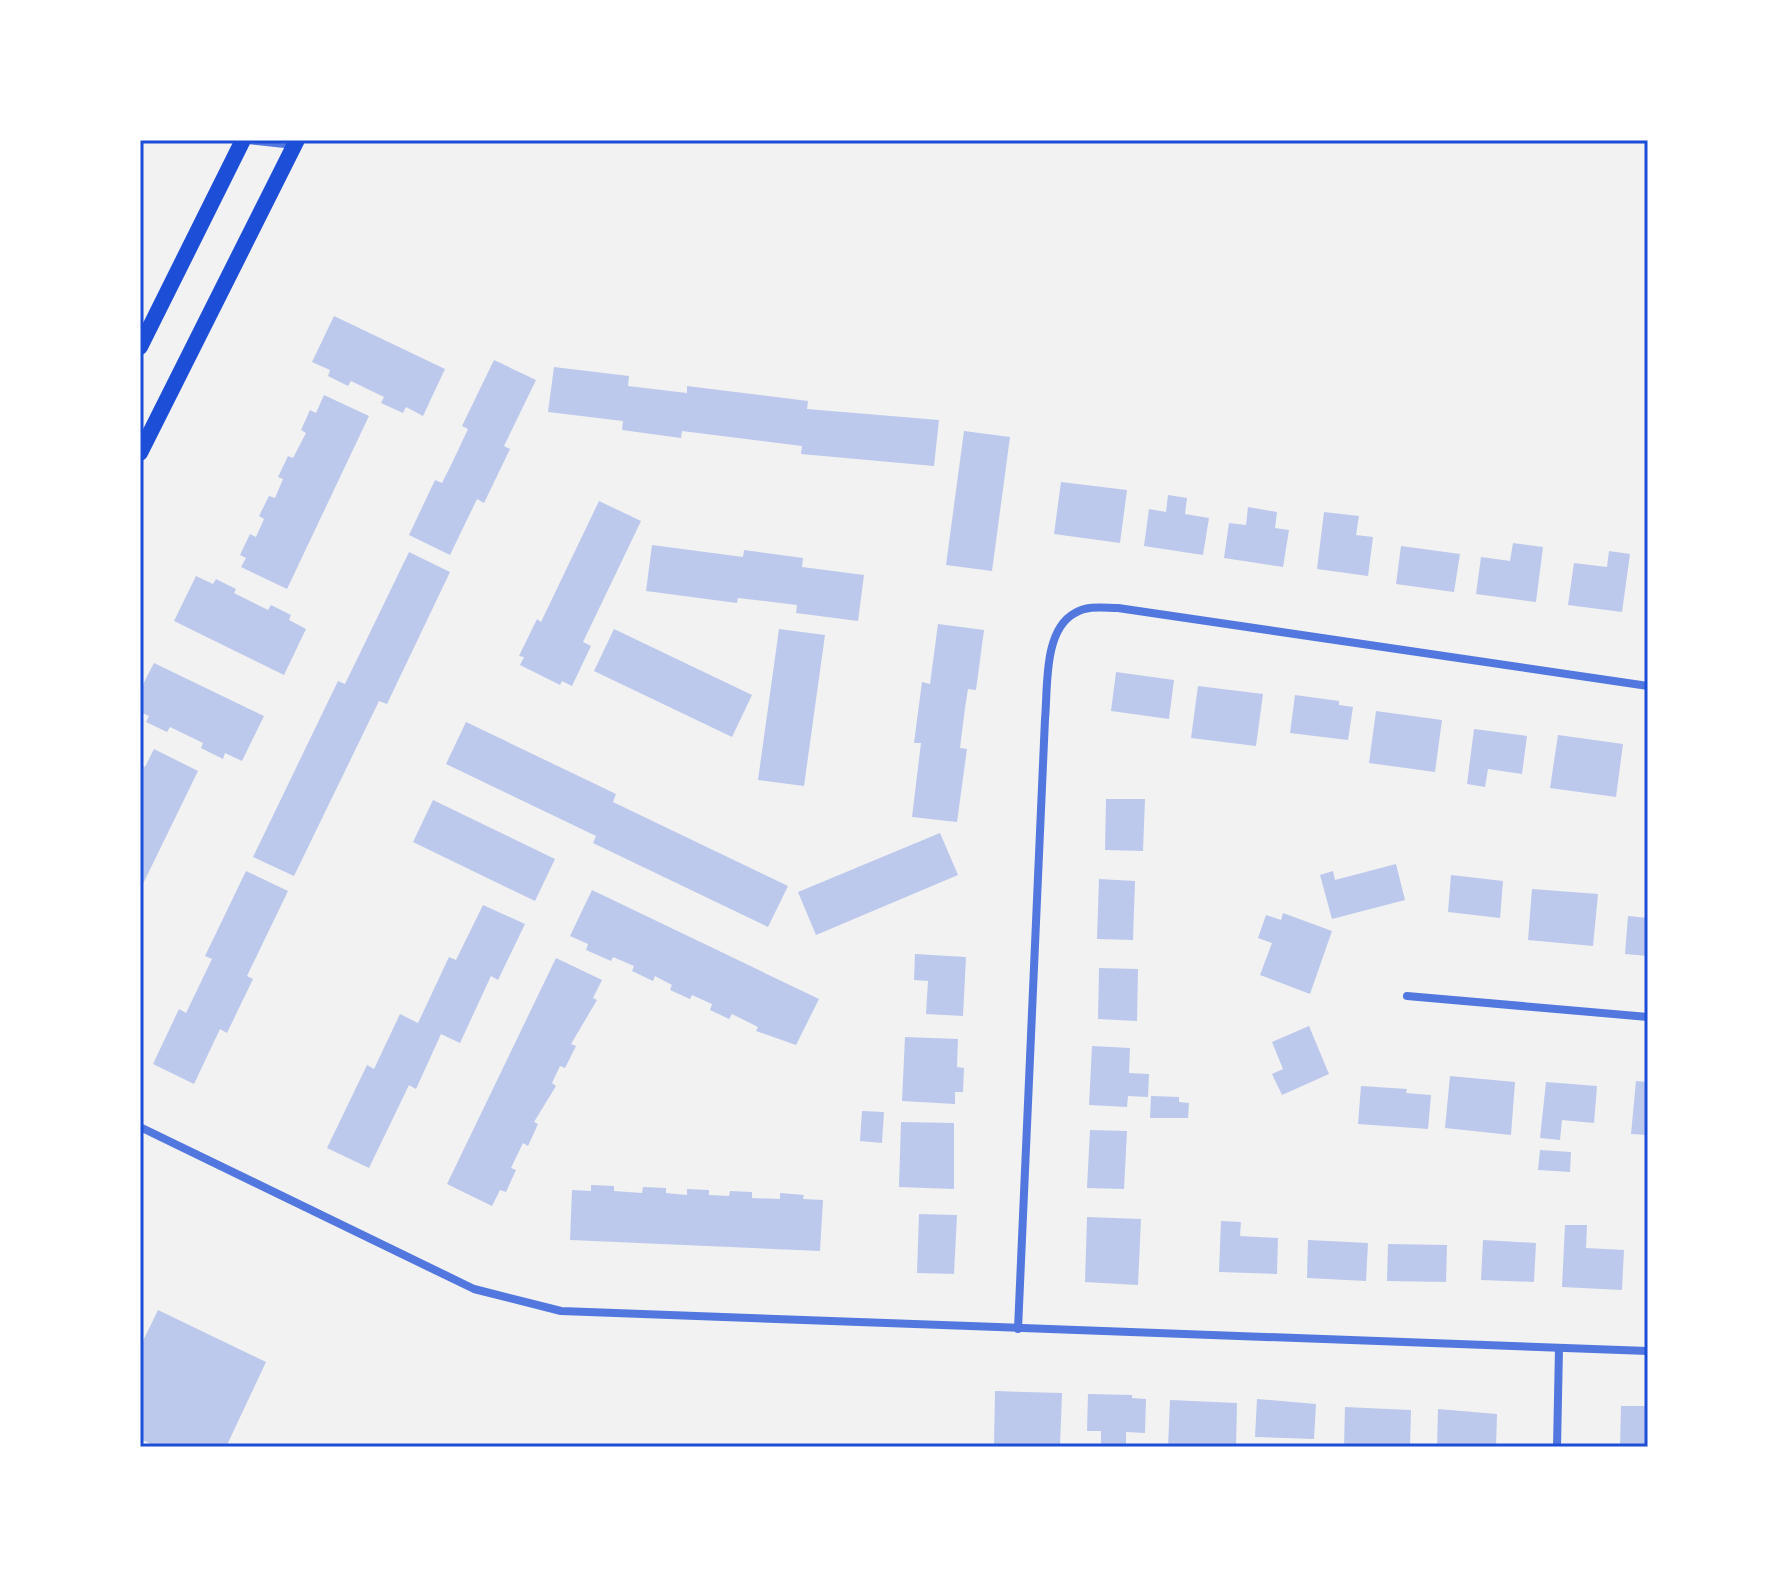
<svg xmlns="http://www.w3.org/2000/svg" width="1788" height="1587" font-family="Arial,sans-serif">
<rect width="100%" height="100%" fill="#f2f2f2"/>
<g fill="#bdc9ec">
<polygon points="334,316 445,369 423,416 406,407 403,413 381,403 384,397 351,381 348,386 328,376 330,370 312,362"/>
<polygon points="494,360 536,380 504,446 510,449 484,503 477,499 450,555 409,535 435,480 442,483 453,461 468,429 462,426"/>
<polygon points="554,367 629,376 628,386 687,393 687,386 808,401 807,409 939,420 934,466 801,454 802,446 682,431 681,438 622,430 623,421 548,412"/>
<polygon points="324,395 369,416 287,589 241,567 246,558 240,555 250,534 256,537 264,519 259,516 269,496 275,498 283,479 278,477 288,456 293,458 306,433 301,430 310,410 316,413"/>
<polygon points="964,431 1010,437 992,571 946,565"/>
<polygon points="1061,482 1127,490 1120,543 1054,534"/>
<polygon points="1168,495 1187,498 1185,514 1209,518 1203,555 1144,546 1149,509 1166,512"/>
<polygon points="599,501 641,521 583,642 591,646 572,686 562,681 560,685 520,665 524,657 519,656 537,619 541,622"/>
<polygon points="1248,507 1277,512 1275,528 1289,530 1283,567 1224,558 1229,523 1246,525"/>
<polygon points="1324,512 1359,516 1356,535 1373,537 1368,576 1317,569"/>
<polygon points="1513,543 1543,547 1536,602 1476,594 1481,557 1510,561"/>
<polygon points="652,545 743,557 744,550 803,558 802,567 864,575 858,621 796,613 797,605 738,598 737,603 646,591"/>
<polygon points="1401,546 1460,554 1454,592 1396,584"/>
<polygon points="1609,551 1630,554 1622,612 1568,605 1574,563 1607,567"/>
<polygon points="409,552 450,572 387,704 379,701 294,876 253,857 338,681 345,684"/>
<polygon points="196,576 213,584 216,579 236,589 234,593 268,610 271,605 291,615 289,620 306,629 284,675 174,621"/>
<polygon points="938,624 984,630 976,690 968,689 965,708 960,748 967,749 957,822 912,817 921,743 914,743 922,682 930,684"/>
<polygon points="614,629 752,695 732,737 594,671"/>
<polygon points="779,629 825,635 804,786 758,780"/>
<polygon points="154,663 264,716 242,761 225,753 223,759 201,748 203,743 170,727 167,732 146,722 149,716 140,712 140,690"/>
<polygon points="1116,672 1174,680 1169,719 1111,711"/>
<polygon points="1198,686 1263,694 1256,746 1191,738"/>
<polygon points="1295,695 1339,701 1339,705 1353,707 1348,740 1290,733"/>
<polygon points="1376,711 1442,720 1435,772 1369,763"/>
<polygon points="466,722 616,794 613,802 788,886 768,927 593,843 596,836 446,764"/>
<polygon points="1474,729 1527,736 1522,774 1488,769 1485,787 1467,784"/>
<polygon points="1558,735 1623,744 1616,797 1550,788"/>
<polygon points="154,749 198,771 140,890 140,764 145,767"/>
<polygon points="1106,799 1145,799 1143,851 1105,850"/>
<polygon points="433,800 555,859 535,901 413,842"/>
<polygon points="940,833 958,875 816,935 798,892"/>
<polygon points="1396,864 1405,900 1332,919 1320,875 1333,871 1335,880"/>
<polygon points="246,871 288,891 247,976 253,979 227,1033 220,1029 194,1084 153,1064 179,1009 186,1013 212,959 205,956"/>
<polygon points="1451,875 1503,881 1500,918 1448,912"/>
<polygon points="1099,879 1135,881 1133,940 1097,939"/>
<polygon points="1532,889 1598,894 1593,946 1528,940"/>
<polygon points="592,890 819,999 796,1045 756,1031 758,1027 732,1014 729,1019 710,1010 712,1004 692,995 690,999 670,990 672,985 655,976 653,981 632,971 634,966 613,957 611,961 586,950 588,944 570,936"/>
<polygon points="483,905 525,924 498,980 491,976 460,1043 441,1034 416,1089 409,1085 369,1168 327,1148 367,1065 374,1069 400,1014 418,1023 449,957 456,960"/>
<polygon points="1283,913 1332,931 1310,994 1260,975 1272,943 1258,938 1266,915 1281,920"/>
<polygon points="1628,916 1648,918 1648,956 1625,954"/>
<polygon points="915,954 966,957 963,1016 926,1014 928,981 914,980"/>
<polygon points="556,958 602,980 593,998 597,1000 571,1044 576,1046 565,1068 560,1066 552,1083 556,1086 534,1122 538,1124 528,1146 523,1143 511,1168 516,1170 506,1192 500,1190 492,1206 447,1184"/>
<polygon points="1099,968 1138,969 1137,1021 1098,1019"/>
<polygon points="1309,1026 1329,1074 1282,1095 1272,1074 1283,1069 1272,1042"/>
<polygon points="905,1037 958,1039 957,1067 964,1068 963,1092 955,1092 955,1104 902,1101"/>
<polygon points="1092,1046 1130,1048 1129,1073 1149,1074 1148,1097 1128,1096 1127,1107 1089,1105"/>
<polygon points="1450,1076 1515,1082 1511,1135 1445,1128"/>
<polygon points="1636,1081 1648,1082 1648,1135 1631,1134"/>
<polygon points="1546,1082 1597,1086 1594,1123 1562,1120 1560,1140 1540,1138"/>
<polygon points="1361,1086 1407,1089 1406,1093 1431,1095 1428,1129 1358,1124"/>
<polygon points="1151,1096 1179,1097 1179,1102 1189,1103 1188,1118 1150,1118"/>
<polygon points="862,1111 884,1112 882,1143 860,1141"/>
<polygon points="901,1122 954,1123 954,1189 899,1187"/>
<polygon points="1090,1130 1127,1131 1124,1189 1087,1188"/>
<polygon points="1540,1150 1571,1152 1570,1172 1538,1170"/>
<polygon points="591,1185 614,1186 614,1191 642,1193 643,1187 666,1188 666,1193 676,1194 687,1195 687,1189 709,1190 709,1195 729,1196 730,1191 752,1192 752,1198 780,1199 780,1193 804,1195 803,1199 823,1200 820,1251 570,1240 572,1190 591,1191"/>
<polygon points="919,1214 957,1215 954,1274 917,1273"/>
<polygon points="1087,1217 1141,1219 1138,1285 1085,1282"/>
<polygon points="1221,1221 1241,1222 1240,1236 1278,1238 1277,1274 1219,1272"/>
<polygon points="1565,1225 1587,1225 1586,1248 1624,1250 1622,1290 1562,1287"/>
<polygon points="1308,1240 1368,1243 1366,1281 1307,1278"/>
<polygon points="1483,1240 1536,1243 1534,1282 1481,1280"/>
<polygon points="1388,1244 1447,1245 1446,1282 1387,1281"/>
<polygon points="158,1310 266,1362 226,1447 149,1447 151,1444 140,1439 140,1347"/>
<polygon points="995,1391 1062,1393 1060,1446 994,1444"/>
<polygon points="1088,1394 1132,1395 1132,1398 1146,1399 1145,1433 1126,1432 1126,1444 1101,1444 1101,1431 1087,1431"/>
<polygon points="1257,1399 1316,1404 1314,1439 1255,1437"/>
<polygon points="1170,1400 1237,1403 1236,1447 1168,1447"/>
<polygon points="1621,1406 1648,1406 1648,1447 1620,1447"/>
<polygon points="1345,1407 1411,1410 1410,1447 1344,1447"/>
<polygon points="1438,1409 1497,1414 1496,1447 1437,1447"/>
</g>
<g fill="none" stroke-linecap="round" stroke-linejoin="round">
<g stroke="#5277de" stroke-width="8">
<polyline points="248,140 294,145"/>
<polyline points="1407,996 1648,1017"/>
<polyline points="140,1127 474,1289 561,1311 1648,1351"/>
<path d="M 1018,1329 L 1045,719 C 1048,688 1043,630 1075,613 C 1088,605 1104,608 1118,608 L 1648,686"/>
<polyline points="1557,1447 1559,1348"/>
</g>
<g stroke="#1d4ed8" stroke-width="16">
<polyline points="140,347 243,140"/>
<polyline points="140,453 297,140"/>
</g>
</g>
<rect width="1788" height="1587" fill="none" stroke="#ffffff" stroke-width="284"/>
<rect x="142" y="142" width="1504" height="1303" fill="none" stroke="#1d4ed8" stroke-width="3"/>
</svg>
